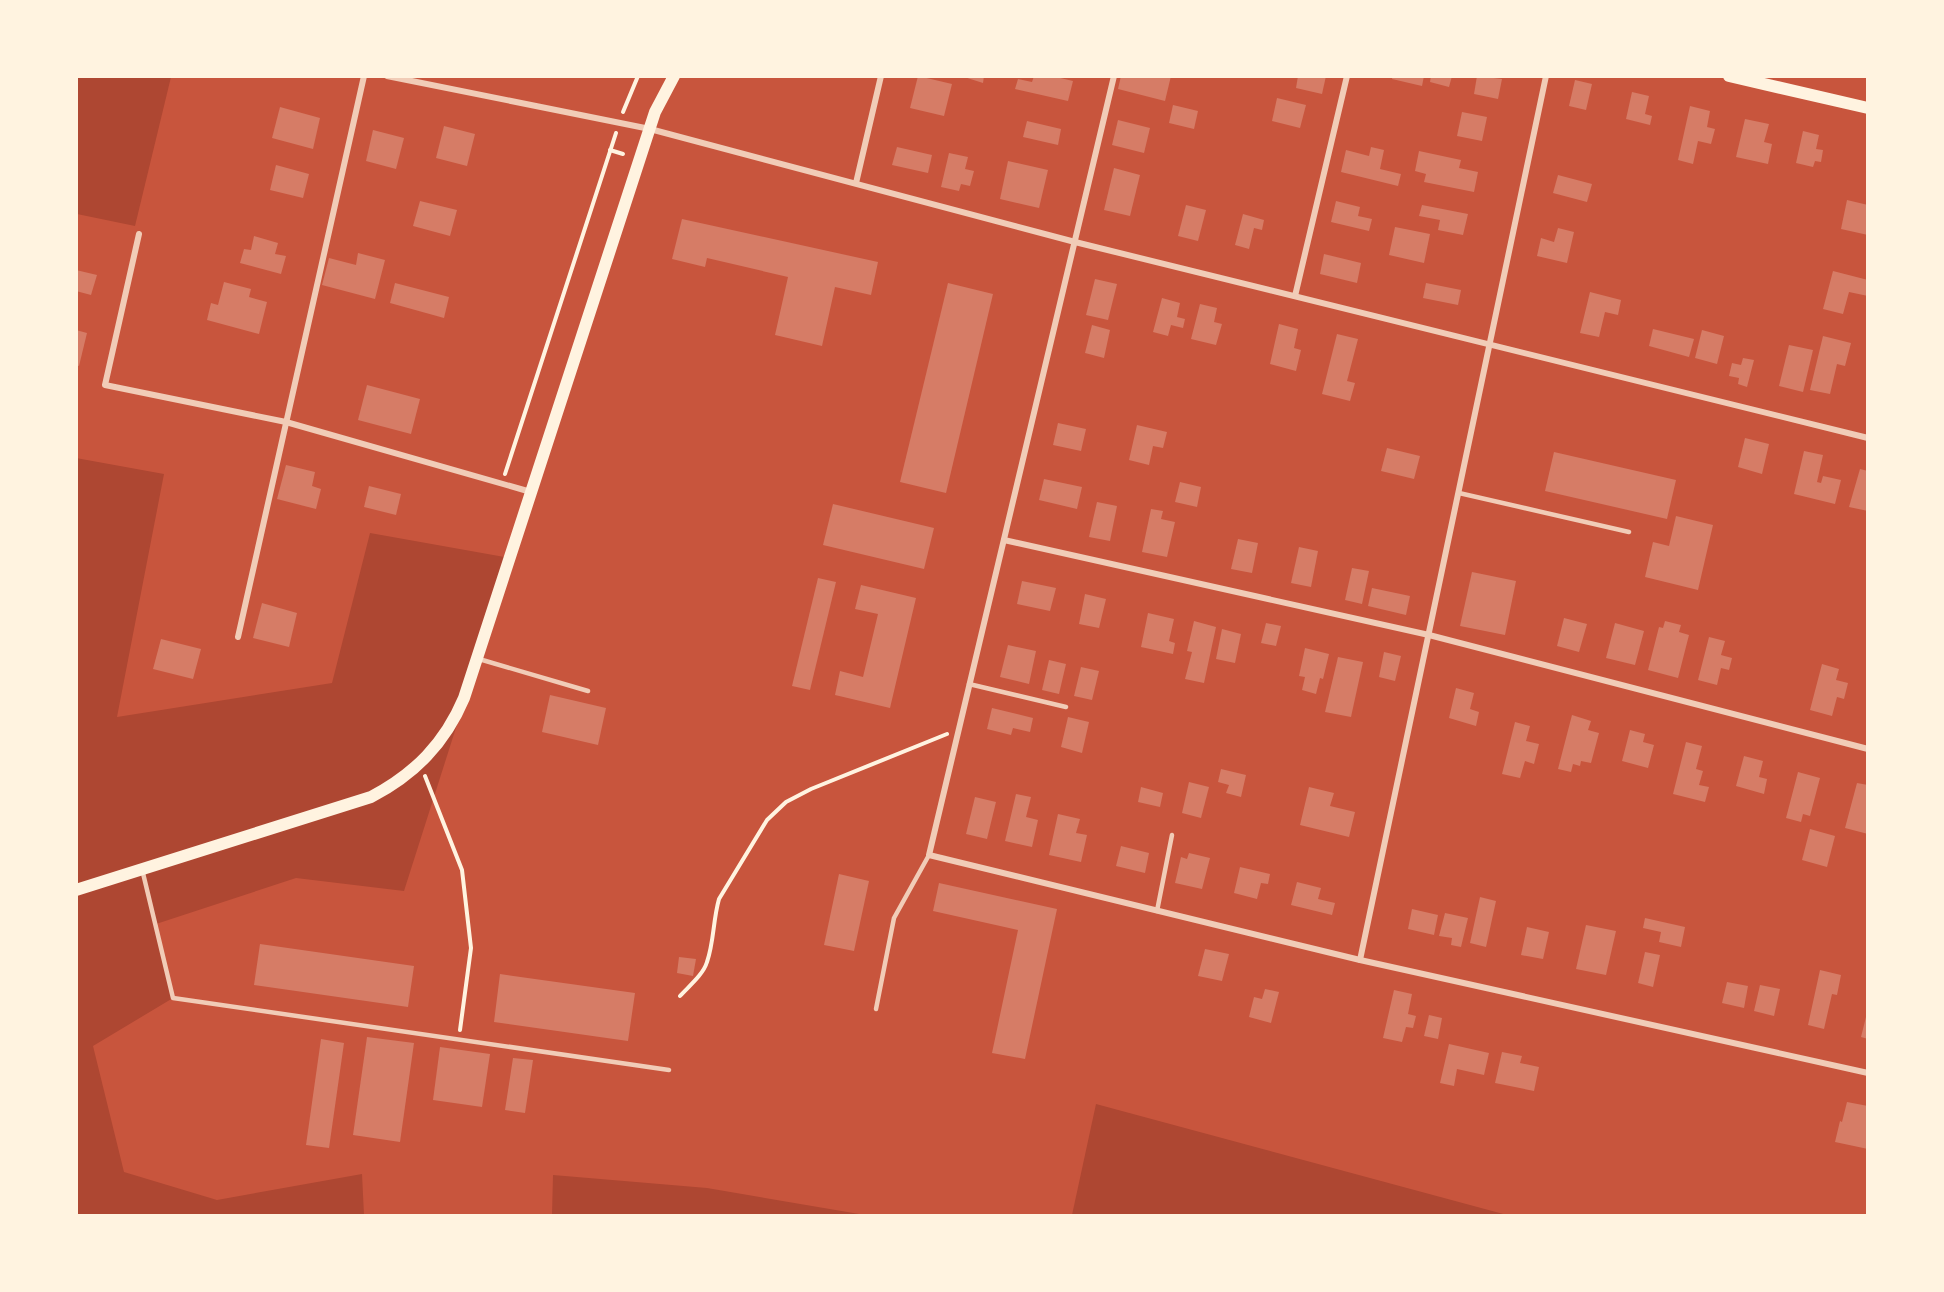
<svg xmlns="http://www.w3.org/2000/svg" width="1944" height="1292" font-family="'Exo 2',sans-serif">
<rect width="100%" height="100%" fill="#c8553d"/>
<g fill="#ae4732">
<polygon points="76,77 171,77 135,226 77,214"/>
<polygon points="76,458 164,474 117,717 332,683 370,533 510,558 404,891 296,878 156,924 173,998 93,1046 124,1172 217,1200 362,1174 364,1215 77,1215"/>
<polygon points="1096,1104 1507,1215 1072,1215"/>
<polygon points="553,1175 707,1188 865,1215 552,1215"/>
</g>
<g fill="#d67c66">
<polygon points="918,76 952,84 944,116 910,108"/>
<polygon points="961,76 984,76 983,83"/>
<polygon points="1034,76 1052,76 1073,81 1068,101 1015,89 1018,79 1032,82"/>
<polygon points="1121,76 1171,76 1165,101 1118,89"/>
<polygon points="1298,76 1326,76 1322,94 1296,88"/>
<polygon points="1393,76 1424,76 1422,86 1392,79"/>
<polygon points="1431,76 1452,76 1449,87 1430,82"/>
<polygon points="1477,76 1502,79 1498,99 1474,94"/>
<polygon points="1575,80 1592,84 1586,110 1569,106"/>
<polygon points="1632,92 1649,96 1645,114 1652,116 1650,125 1626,119"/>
<polygon points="1277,98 1306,105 1300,128 1272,121"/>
<polygon points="1173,105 1198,111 1194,129 1169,123"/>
<polygon points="1690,106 1710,111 1707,127 1715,129 1711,144 1698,141 1693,164 1678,160"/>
<polygon points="280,107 320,118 313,149 272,138"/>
<polygon points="1462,112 1487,117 1482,141 1457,136"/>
<polygon points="1745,119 1769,124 1764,142 1772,144 1768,164 1736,157"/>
<polygon points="1118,120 1150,128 1144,153 1112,145"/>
<polygon points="1027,121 1061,129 1058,145 1023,137"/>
<polygon points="444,126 475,134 467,166 436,158"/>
<polygon points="373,130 404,138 396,169 366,161"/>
<polygon points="1803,131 1819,135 1816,149 1823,150 1821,162 1815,161 1813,167 1796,163"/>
<polygon points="897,147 932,155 928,173 892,165"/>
<polygon points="1371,147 1384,150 1380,169 1401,174 1398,186 1341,172 1346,150 1369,156"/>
<polygon points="1419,151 1461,160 1459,168 1478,172 1474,192 1424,182 1426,174 1415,171"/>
<polygon points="949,153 968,157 965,169 974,171 970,186 961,184 959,191 941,187"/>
<polygon points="1008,161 1048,170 1039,208 1000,199"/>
<polygon points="276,165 309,174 303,198 270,190"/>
<polygon points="1114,168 1140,175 1130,216 1104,210"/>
<polygon points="1558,175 1592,184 1587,202 1553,193"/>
<polygon points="1847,200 1868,205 1868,235 1841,229"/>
<polygon points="420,201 457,210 450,236 413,226"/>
<polygon points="1336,201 1360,207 1358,216 1372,219 1369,231 1331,222"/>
<polygon points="1186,205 1206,210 1198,241 1178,236"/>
<polygon points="1422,205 1468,214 1463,235 1438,230 1440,220 1419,216"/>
<polygon points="1243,214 1264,220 1262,230 1254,228 1249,249 1235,245"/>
<polygon points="682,219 878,262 871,295 835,287 822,346 775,335 788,277 707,258 705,267 672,259"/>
<polygon points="1395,227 1430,234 1424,263 1389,255"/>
<polygon points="1558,228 1574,232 1567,263 1537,256 1541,238 1554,242"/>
<polygon points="254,236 278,243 275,254 286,256 281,274 240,263 244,249 251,250"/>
<polygon points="358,253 385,260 375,299 322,285 329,258 356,265"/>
<polygon points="1324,254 1361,263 1357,283 1320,274"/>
<polygon points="76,270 97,275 91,295 76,291"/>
<polygon points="1833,271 1868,280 1868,296 1849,292 1843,314 1823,309"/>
<polygon points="1095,279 1117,284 1108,320 1086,315"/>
<polygon points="224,282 251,289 249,297 267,302 259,334 207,320 211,303 218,305"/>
<polygon points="395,283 449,297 444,318 390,303"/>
<polygon points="948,283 993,294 946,493 900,482"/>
<polygon points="1426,283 1461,290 1458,305 1423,298"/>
<polygon points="1590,292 1621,300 1618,315 1605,312 1599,337 1580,333"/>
<polygon points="1162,298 1180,303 1177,317 1185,319 1183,328 1171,325 1168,336 1153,332"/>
<polygon points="1200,304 1217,308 1214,322 1222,324 1216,345 1191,339"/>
<polygon points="1279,324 1298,329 1294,348 1301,350 1296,371 1270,364"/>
<polygon points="1092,325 1110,330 1104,358 1085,353"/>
<polygon points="1653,329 1694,339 1689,357 1649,346"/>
<polygon points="76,330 87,333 79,366 76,365"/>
<polygon points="1702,330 1724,336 1717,364 1695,358"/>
<polygon points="1337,334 1358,339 1347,381 1355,383 1350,401 1322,394"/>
<polygon points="1823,336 1851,343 1845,366 1837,364 1830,394 1810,390"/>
<polygon points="1789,345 1813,350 1803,392 1779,386"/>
<polygon points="1743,358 1754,360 1747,387 1738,384 1739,378 1729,376 1732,363 1741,365"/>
<polygon points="367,385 420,399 411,434 358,420"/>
<polygon points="1058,423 1086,429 1081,451 1053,445"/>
<polygon points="1137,425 1167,432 1163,448 1153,446 1149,465 1129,460"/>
<polygon points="1745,438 1769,444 1762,474 1738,467"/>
<polygon points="1387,448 1420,456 1414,479 1381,471"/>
<polygon points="1804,451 1823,455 1817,482 1821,483 1823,476 1841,480 1835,504 1794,494"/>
<polygon points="1554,452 1676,480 1667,519 1545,491"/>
<polygon points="286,465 315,472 312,486 321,489 316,509 277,499"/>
<polygon points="1860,469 1868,471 1868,511 1849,507"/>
<polygon points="1044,479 1082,487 1077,509 1039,500"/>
<polygon points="1180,482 1201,487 1197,507 1175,502"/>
<polygon points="369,486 401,494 396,515 364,507"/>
<polygon points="1097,502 1117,506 1110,541 1089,537"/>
<polygon points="833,504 934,528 924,569 823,545"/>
<polygon points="1151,509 1163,511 1161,519 1175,522 1167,557 1142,552"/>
<polygon points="1676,516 1713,525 1698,590 1645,577 1653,542 1669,546"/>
<polygon points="1238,539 1258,543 1252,573 1231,569"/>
<polygon points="1299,547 1318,551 1311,587 1291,583"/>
<polygon points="1352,568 1369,571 1362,604 1345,600"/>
<polygon points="1472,572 1516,581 1505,635 1460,626"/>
<polygon points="818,578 836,582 810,690 792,686"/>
<polygon points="1022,581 1056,588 1050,611 1017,604"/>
<polygon points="861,585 916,598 890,708 835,695 840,671 863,677 878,614 855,609"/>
<polygon points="1372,588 1410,596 1406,615 1368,606"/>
<polygon points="1085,594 1106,599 1099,628 1079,624"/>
<polygon points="262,603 297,613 289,647 253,638"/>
<polygon points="1148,613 1174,619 1169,641 1175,643 1173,654 1141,647"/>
<polygon points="1564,618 1587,624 1579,652 1557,646"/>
<polygon points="1194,621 1216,627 1204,683 1185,679 1192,652 1187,651"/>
<polygon points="1665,621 1681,625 1679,632 1689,635 1678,678 1648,670 1659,627 1663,628"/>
<polygon points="1266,623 1281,626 1276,646 1261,643"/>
<polygon points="1615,623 1644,631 1635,665 1606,658"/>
<polygon points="1222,629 1241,634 1235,663 1216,659"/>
<polygon points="1709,637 1725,641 1721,655 1732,658 1729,670 1721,668 1717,685 1698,680"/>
<polygon points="161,639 201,649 193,679 153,669"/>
<polygon points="1008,645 1036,651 1029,684 1000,677"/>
<polygon points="1305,648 1329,654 1323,679 1320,678 1316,694 1302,690 1305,677 1299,676"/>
<polygon points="1384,652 1401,656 1395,681 1379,677"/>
<polygon points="1338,657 1363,662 1351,717 1325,712"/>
<polygon points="1049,660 1066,664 1059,694 1042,690"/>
<polygon points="1822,664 1839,669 1836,680 1848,683 1844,699 1837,697 1832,716 1810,710"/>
<polygon points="1081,667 1099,671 1092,700 1074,696"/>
<polygon points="1456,688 1474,693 1470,709 1479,712 1476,726 1449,718"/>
<polygon points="550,695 606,708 598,745 542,732"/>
<polygon points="992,708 1033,718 1030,732 1013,728 1011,735 987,729"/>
<polygon points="1572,715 1591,721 1588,730 1599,733 1591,763 1581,761 1580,766 1573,764 1571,772 1558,769"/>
<polygon points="1068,717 1089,722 1082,753 1061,747"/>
<polygon points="1515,722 1530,726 1526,741 1539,744 1534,764 1525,761 1520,778 1502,774"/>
<polygon points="1630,730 1645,734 1643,742 1654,745 1648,768 1622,761"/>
<polygon points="1686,742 1702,746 1696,769 1703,771 1699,785 1709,787 1705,802 1673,794"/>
<polygon points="1744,756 1763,761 1759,777 1767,779 1764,794 1736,786"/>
<polygon points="1221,769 1246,775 1241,797 1226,793 1229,785 1218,782"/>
<polygon points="1798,772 1820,778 1810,816 1803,814 1801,822 1786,818"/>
<polygon points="1189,782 1209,787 1201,818 1182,813"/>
<polygon points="1857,783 1868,785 1868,834 1845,828"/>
<polygon points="1141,787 1163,793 1160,807 1138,802"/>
<polygon points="1309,787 1334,793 1330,806 1355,812 1349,837 1300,825"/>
<polygon points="1016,794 1031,797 1026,817 1038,820 1032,847 1005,841"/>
<polygon points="975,797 996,802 987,839 966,834"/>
<polygon points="1058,814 1080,819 1076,833 1087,835 1081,862 1049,855"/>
<polygon points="1810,829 1835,836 1827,867 1802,860"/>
<polygon points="1121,846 1149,853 1145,873 1116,866"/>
<polygon points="1189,853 1210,858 1202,889 1175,883 1181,857 1187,859"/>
<polygon points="1240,867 1270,874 1268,884 1261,883 1257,899 1234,893"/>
<polygon points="839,874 869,881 854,951 824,945"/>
<polygon points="1297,882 1321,888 1318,899 1335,903 1332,915 1291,905"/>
<polygon points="939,883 1057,909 1025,1059 992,1053 1018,930 933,911"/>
<polygon points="1480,897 1496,901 1486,947 1470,943"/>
<polygon points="1412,909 1438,915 1434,935 1408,929"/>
<polygon points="1445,913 1468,918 1461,947 1451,945 1452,938 1439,936"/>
<polygon points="1645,918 1685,927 1681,947 1659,942 1661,932 1643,928"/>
<polygon points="1586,925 1616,931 1606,975 1576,969"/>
<polygon points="1527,927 1549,932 1543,959 1521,955"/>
<polygon points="260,944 414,966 408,1007 254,985"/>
<polygon points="1205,949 1229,954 1222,981 1198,976"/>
<polygon points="1645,952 1660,955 1653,987 1638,983"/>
<polygon points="679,957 696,959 693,976 677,973"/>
<polygon points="1820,970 1841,975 1837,995 1832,994 1824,1029 1808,1025"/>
<polygon points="500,974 635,993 628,1041 494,1022"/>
<polygon points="1727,982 1748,986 1744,1008 1722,1003"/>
<polygon points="1760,985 1780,989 1774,1016 1754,1011"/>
<polygon points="1265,989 1279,992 1271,1023 1249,1017 1254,997 1262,999"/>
<polygon points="1394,990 1412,994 1408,1014 1416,1016 1413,1028 1406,1027 1402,1042 1383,1038"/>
<polygon points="1867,1013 1868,1014 1868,1039 1861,1037"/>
<polygon points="1429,1015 1442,1018 1438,1039 1424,1036"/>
<polygon points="367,1037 414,1043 400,1142 353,1135"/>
<polygon points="321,1039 344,1043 329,1148 306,1145"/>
<polygon points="1449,1044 1489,1053 1484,1075 1457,1069 1454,1086 1440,1083"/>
<polygon points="440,1047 490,1054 482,1107 433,1100"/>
<polygon points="1502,1052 1522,1056 1520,1063 1539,1067 1534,1091 1495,1083"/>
<polygon points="513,1058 533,1060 525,1113 505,1110"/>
<polygon points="1847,1102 1868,1106 1868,1149 1835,1142 1840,1121 1842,1122"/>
</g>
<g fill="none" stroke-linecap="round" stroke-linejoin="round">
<g stroke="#fff3e0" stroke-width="4">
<polyline points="623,112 638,76"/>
<polyline points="610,150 623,154"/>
<polyline points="505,474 616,133"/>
<polyline points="425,776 462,870 471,948 460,1030"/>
<path d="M 680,996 C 689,986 703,975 707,962 C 714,942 713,920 719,899 L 767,820 L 786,802 L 811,789 L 947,734"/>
</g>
<g stroke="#f1ccb7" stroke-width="4.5">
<polyline points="1459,493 1629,532"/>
<polyline points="479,659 588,691"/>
<polyline points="969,684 1066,707"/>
<polyline points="142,869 173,998 669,1070"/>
<polyline points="1157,911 1172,835"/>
<polyline points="876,1009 894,918 929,855"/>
</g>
<g stroke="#f1ccb7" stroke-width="6">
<polyline points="387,76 650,129 1075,242 1868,438"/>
<polyline points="1114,76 929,855 1360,960 1868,1073"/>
<polyline points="856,183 881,76"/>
<polyline points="139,234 105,385 286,422 531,492"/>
<polyline points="1295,296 1347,76"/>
<polyline points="1004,540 1429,635 1868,749"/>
<polyline points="238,637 364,76"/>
<polyline points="1360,960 1546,76"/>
</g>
<g stroke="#fff3e0" stroke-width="12">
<polyline points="1729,76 1868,108"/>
<path d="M 76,890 L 371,797 C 415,774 445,743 464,698 L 655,112 L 674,76"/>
</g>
</g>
<rect width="1944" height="1292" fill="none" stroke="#fff3e0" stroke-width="156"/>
</svg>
